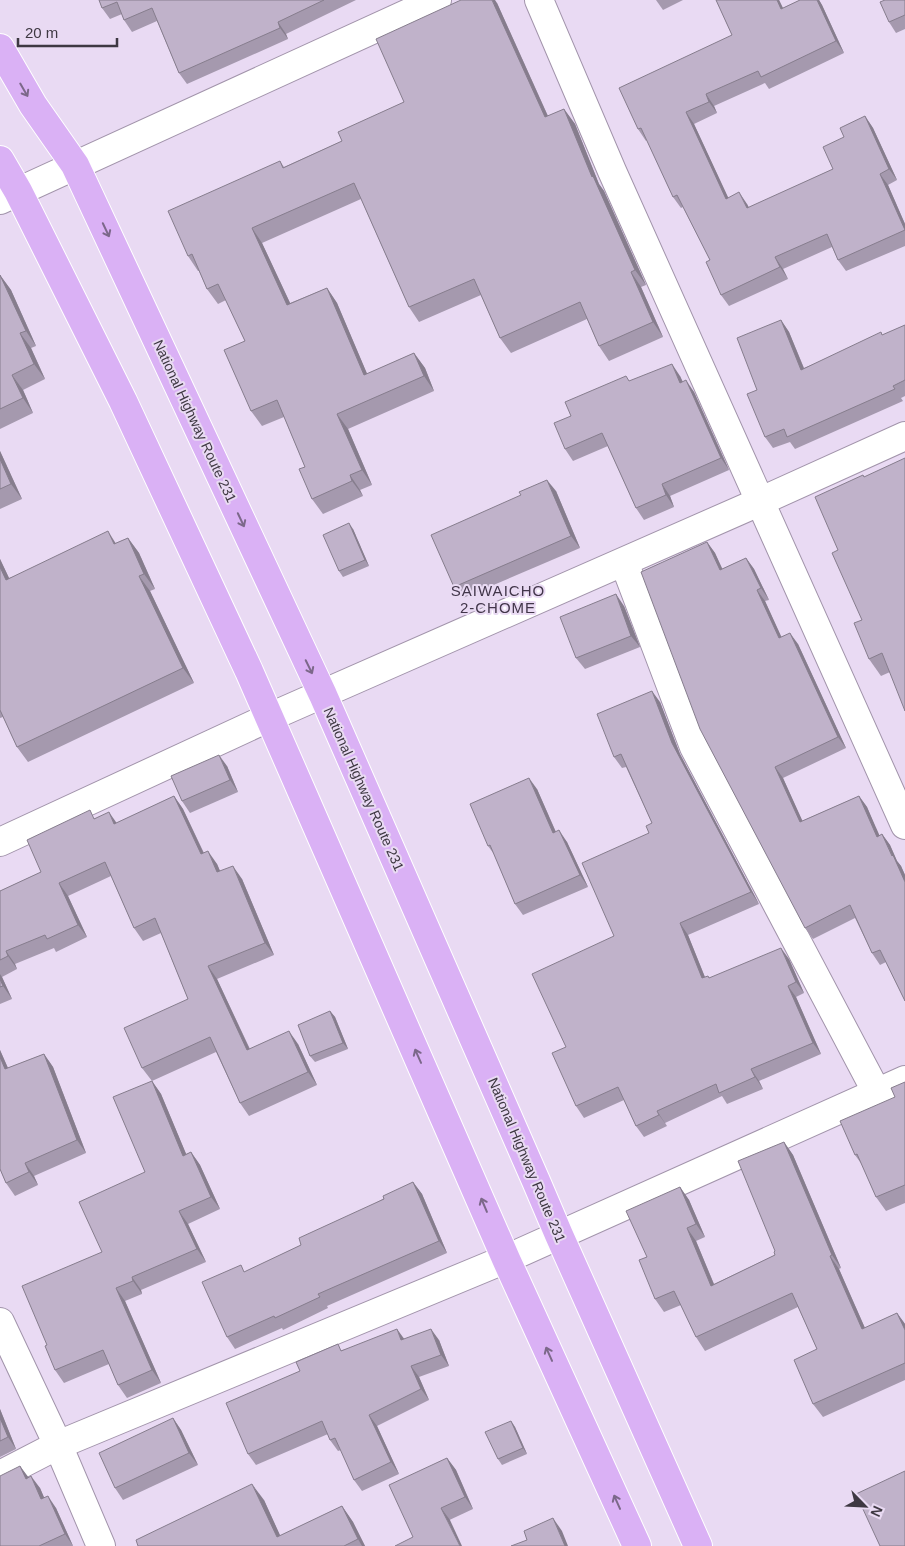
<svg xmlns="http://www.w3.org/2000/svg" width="905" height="1546" font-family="Arial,sans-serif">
<rect width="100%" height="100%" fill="#e9daf3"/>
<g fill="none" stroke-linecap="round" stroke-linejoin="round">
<g stroke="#a294ab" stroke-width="30">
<g id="street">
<polyline points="539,0 612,171 905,825"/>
<polyline points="0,200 437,0"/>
<polyline points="624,562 694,747 877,1093"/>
<polyline points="0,842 270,717 759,502 905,436"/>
<polyline points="0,1475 58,1445 506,1259 905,1080"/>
</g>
</g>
<g stroke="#a294ab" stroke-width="30">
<polyline id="secondary" points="0,1322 58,1445 101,1546"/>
</g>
<g stroke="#fff" stroke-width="30">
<g id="highway">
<polyline points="0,48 33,105 75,165 323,695 536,1181 559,1235 698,1546"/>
<polyline points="0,160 18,191 123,401 249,671 506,1259 637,1546"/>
</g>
</g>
<use href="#street" stroke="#fff" stroke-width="28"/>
<use href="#secondary" stroke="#fff" stroke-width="28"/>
<use href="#highway" stroke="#dab1f5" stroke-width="28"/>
</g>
<g fill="#a599ae">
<polygon points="99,0 356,0 286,34 288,39 187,84 179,73 157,21 132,32 124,20 122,14 110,19 102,8"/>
<polygon points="656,0 683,0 663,10"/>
<polygon points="716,0 779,0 783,8 800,0 819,0 822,5 844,53 769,89 765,83 714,106 717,113 694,124 728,198 747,204 749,208 833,169 844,137 865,116 873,128 897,180 888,185 905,224 905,246 846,271 838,260 832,247 783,269 788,279 729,306 721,295 710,260 683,207 681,208 673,197 647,140 646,141 638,129 732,35"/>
<polygon points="905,0 905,29 896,33 889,22"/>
<polygon points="497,3 548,116 564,109 575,124 599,184 604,191 646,285 641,287 663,337 609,361 599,346 587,319 511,353 500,338 481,295 419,322 409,307 361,199 262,243 290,303 327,288 337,303 367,374 414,353 425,368 434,391 348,429 372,485 360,490 363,496 323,514 312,499 305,467 284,417 262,426 251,411 245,341 226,300 218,304 207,289 199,271 198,271 188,256 280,161 284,167 342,141 404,102"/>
<polygon points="0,275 11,290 36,346 31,348 45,379 23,390 33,413 0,429"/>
<polygon points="781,320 789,332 804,368 883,335 905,325 905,396 901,398 903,401 795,449 790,442 773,448 765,437 757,390"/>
<polygon points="680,376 683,382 694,392 729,470 670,496 674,507 644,520 636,508 608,446 573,461 565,449 571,416 630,381"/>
<polygon points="0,451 22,499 0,509"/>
<polygon points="863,475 890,672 881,676 869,659 862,620"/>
<polygon points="556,491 580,548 463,598 454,587"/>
<polygon points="353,529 369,566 343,577 339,571"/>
<polygon points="128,538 139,553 155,589 150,591 194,683 28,762 17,747 3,717 0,718 0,559 9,578 116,543"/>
<polygon points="707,542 715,553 722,569 746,558 754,569 769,600 765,601 781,637 798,644 846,748 783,778 802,821 859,796 867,807 879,836 882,834 890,845 897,861 901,866 905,875 905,1001 886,962 880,965 872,953 855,918 813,939 805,928"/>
<polygon points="624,606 640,647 585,669 576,658"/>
<polygon points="660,702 680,754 759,904 688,935 705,977 710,978 789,959 804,993 796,997 821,1054 759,1081 763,1089 727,1104 722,1096 665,1123 667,1126 644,1137 636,1126 624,1100 584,1118 576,1106 566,1047 614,936 652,823 626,767 622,768 614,757"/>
<polygon points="227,766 238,792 190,813 182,801"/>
<polygon points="537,789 556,832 567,842 588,887 523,915 515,904 494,854 488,846"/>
<polygon points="174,796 183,809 204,853 217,864 220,871 242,879 274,955 217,979 250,1049 298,1044 317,1085 249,1116 240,1103 216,1052 152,1081 142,1068 188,999 161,933 143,941 134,928 111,876 68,896 87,937 56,952 54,948 15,964 17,969 2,977 12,999 0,1004 0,891 41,872 95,818 117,823"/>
<polygon points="330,1011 335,1017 348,1049 315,1062 310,1056"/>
<polygon points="0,1050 8,1068 44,1054 53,1067 86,1153 34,1176 38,1185 15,1196 6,1183 0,1169"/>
<polygon points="152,1081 161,1094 186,1154 191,1152 200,1165 220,1209 188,1224 206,1262 141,1290 142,1294 125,1301 161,1383 127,1398 118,1385 109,1364 64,1383 55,1370 47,1345 102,1252 145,1172"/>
<polygon points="905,1082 905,1203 886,1211 876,1197 863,1166 855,1155"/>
<polygon points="784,1142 793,1155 841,1268 839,1269 865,1328 897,1313 905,1324 905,1380 823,1417 813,1404 817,1349 798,1307 705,1351 696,1337 681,1305 664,1312 655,1299 647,1257 680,1187 689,1200 705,1237 696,1241 714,1284 775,1255"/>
<polygon points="413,1182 422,1194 447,1253 327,1306 328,1308 283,1330 282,1328 235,1349 227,1337 245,1272 301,1245"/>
<polygon points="404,1339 439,1340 449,1366 419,1377 429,1400 377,1426 399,1474 362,1491 354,1480 341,1450 338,1451 330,1440 328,1434 256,1465 248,1454 300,1371 342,1350"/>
<polygon points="0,1409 16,1449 0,1457"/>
<polygon points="173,1418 181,1430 198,1465 123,1500 115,1488"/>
<polygon points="511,1421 515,1427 527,1454 502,1465 498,1459"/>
<polygon points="447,1458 456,1470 473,1509 413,1537"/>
<polygon points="20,1466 28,1478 40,1488 44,1498 56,1508 73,1546 0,1546"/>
<polygon points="264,1500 280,1536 342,1506 353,1522 365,1546 138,1546"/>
</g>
<g fill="#867d8d">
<polygon points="492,0 495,0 497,3 555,132 545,117"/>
<polygon points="777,0 779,0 789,21 781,9"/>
<polygon points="817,0 819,0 822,5 844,53 836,41"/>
<polygon points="278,22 286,34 288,39 280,28"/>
<polygon points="706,94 714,106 717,113 709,102"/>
<polygon points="564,109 575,124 599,184 604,191 646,285 635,270 592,177"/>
<polygon points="686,112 694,124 734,210 726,199"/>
<polygon points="865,116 873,128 897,180 889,169"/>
<polygon points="880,174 888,185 905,224 905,230"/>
<polygon points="739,192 747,204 755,220 747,208"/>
<polygon points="252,228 262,243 298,320 287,305"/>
<polygon points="775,257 783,269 788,279 780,267"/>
<polygon points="631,272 641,287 663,337 653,322"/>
<polygon points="0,275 11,290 36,346 26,331"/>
<polygon points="327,288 337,303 374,390 364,375"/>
<polygon points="781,320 789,332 809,381 801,370"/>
<polygon points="20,333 31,348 45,379 34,364"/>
<polygon points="414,353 425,368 434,391 424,376"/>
<polygon points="672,364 680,376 688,394 680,383"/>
<polygon points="12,375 23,390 33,413 23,398"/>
<polygon points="686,380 694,392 729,470 721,458"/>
<polygon points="337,414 348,429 372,485 362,470"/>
<polygon points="0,451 22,499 11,484 0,459"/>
<polygon points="350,475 360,490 363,496 352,481"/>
<polygon points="547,480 556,491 580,548 571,536"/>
<polygon points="662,484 670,496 674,507 666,495"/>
<polygon points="349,523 353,529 369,566 365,560"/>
<polygon points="108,531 118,547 114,544"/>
<polygon points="128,538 139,553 155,589 144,574"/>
<polygon points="707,542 715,553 728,581 720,570"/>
<polygon points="746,558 754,569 769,600 761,588"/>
<polygon points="0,559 17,595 6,580 0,567"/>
<polygon points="139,576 150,591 194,683 183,668"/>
<polygon points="757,590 765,601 787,649 779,638"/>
<polygon points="616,594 624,606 640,647 631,636"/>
<polygon points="790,633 798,644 846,748 838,737"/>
<polygon points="652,691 660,702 680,754 759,904 751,892 672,743"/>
<polygon points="219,755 227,766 238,792 230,780"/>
<polygon points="775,767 783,778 808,833 800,822"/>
<polygon points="529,778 537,789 561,844 553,833"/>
<polygon points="174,796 183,809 210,867 201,854"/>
<polygon points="859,796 867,807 885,848 877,837"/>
<polygon points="109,812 118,825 114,824"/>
<polygon points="559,830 567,842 588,887 580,875"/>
<polygon points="882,834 890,845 897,861 901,866 905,875 905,882"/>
<polygon points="208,851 217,864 226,885 217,872"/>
<polygon points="233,866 242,879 274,955 265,943"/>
<polygon points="59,883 68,896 87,937 78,925"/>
<polygon points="680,923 688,935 710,990 702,978"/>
<polygon points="781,948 789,959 804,993 796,982"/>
<polygon points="6,951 15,964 17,969 8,956"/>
<polygon points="208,966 217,979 256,1063 247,1050"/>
<polygon points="0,974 2,977 12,999 3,986 0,979"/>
<polygon points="788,986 796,997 821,1054 813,1043"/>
<polygon points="330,1011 335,1017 348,1049 343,1043"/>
<polygon points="289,1031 298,1044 317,1085 308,1072"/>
<polygon points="0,1050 14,1082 5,1069 0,1057"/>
<polygon points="44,1054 53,1067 86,1153 77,1140"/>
<polygon points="751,1069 759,1081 763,1089 755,1077"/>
<polygon points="152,1081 161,1094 192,1168 183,1156"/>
<polygon points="657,1111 667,1126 659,1115"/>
<polygon points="784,1142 793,1155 841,1268 832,1255"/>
<polygon points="191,1152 200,1165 220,1209 211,1197"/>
<polygon points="25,1163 34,1176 38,1185 29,1172"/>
<polygon points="413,1182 422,1194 447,1253 439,1241"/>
<polygon points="680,1187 689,1200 705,1237 696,1224"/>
<polygon points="179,1211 188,1224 206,1262 197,1249"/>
<polygon points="687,1228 696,1241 720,1299 711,1286"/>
<polygon points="830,1256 839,1269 871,1342 862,1329"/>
<polygon points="132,1277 141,1290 142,1294 133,1281"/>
<polygon points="116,1288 125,1301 161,1383 152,1370"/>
<polygon points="897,1313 905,1324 905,1330"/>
<polygon points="397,1329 405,1340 401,1340"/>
<polygon points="431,1329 439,1340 449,1366 441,1355"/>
<polygon points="411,1366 419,1377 429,1400 421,1389"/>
<polygon points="0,1409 16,1449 8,1437 0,1418"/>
<polygon points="369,1415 377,1426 399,1474 391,1462"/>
<polygon points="173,1418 181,1430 198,1465 189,1453"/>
<polygon points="511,1421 515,1427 527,1454 523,1448"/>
<polygon points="447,1458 456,1470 473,1509 465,1497"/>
<polygon points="20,1466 29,1478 26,1479"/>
<polygon points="31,1476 40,1488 50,1511 41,1499"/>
<polygon points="252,1484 264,1500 285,1546 277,1537"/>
<polygon points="48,1496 56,1508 73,1546 65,1534"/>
<polygon points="342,1506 353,1522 365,1546 362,1546 358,1539"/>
<polygon points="441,1508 450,1520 462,1546 460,1546"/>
<polygon points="553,1518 562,1531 568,1546 565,1546"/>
</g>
<g fill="#c0b2ca" stroke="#867d8d">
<polygon points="99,0 324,0 278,22 280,28 179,73 152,8 124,20 117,2 102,8"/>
<polygon points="461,0 492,0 545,117 564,109 592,177 593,176 635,270 631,272 653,322 599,346 580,302 500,338 474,279 409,307 354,183 252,228 287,305 327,288 364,375 414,353 424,376 337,414 362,470 350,475 352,481 312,499 299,469 305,467 277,400 251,411 224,350 245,341 218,284 207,289 192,254 188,256 168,211 280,161 283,168 342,141 338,132 404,102 376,39"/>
<polygon points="716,0 777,0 781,9 800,0 817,0 836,41 761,77 758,71 706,94 709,102 686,112 726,199 739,192 747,208 833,169 823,147 844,137 840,128 865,116 889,169 880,174 905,230 838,260 827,234 775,257 780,267 721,295 706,262 710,260 677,195 673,197 641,128 638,129 619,88 732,35"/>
<polygon points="885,0 905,0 905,15 889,22 880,2"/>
<polygon points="0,275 26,331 20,333 34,364 12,375 23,398 0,409"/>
<polygon points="781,320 801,370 881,332 882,335 905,325 905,380 893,386 895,389 787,437 784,429 765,437 747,394 757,390 737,338"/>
<polygon points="672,364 680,383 686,380 721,458 662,484 666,495 636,508 602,433 565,449 554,423 571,416 565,402 626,376 629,381"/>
<polygon points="905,458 905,711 882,653 869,659 854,623 862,620 832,553 838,550 815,497 863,475 864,477"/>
<polygon points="0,459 11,484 0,489"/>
<polygon points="547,480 571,536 454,587 431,535 521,495 519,492"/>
<polygon points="349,523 365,560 339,571 323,535"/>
<polygon points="108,531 114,544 128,538 144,574 139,576 183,668 17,747 0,710 0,567 6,580"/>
<polygon points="707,542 720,570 746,558 761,588 757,590 779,638 790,633 838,737 775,767 800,822 859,796 877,837 882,834 892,856 893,855 905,882 905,1001 880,950 872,953 850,905 805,928 700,729 641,572"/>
<polygon points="616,594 631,636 576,658 560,617"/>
<polygon points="652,691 672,743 751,892 680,923 702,978 708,976 709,978 781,948 796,982 788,986 813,1043 751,1069 755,1077 719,1093 716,1084 657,1111 659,1115 636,1126 618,1087 576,1106 552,1053 566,1047 532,974 614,936 582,863 649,833 646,826 652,823 621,754 614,757 597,714"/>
<polygon points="219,755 230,780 182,801 171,776"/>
<polygon points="529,778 553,833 559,830 580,875 515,904 490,845 488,846 470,804"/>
<polygon points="174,796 201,854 208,851 217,872 233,866 265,943 208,966 247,1050 289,1031 308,1072 240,1103 210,1037 142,1068 124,1028 188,999 155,918 134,928 105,862 59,883 78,925 47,939 45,935 6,951 8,956 0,960 0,891 41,872 27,840 90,810 94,819 109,812 114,824"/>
<polygon points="0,979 3,986 0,987"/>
<polygon points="330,1011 343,1043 310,1056 298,1025"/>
<polygon points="44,1054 77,1140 25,1163 29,1172 6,1183 0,1169 0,1057 5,1069"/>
<polygon points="152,1081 183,1156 191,1152 211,1197 179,1211 197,1249 132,1277 133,1281 116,1288 152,1370 118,1385 103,1350 55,1370 45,1346 47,1345 22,1286 102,1252 79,1202 145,1172 113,1097"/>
<polygon points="905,1082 905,1185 876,1197 857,1154 855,1155 840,1121 895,1097 891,1088"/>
<polygon points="784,1142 832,1255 830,1256 862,1329 897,1313 905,1330 905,1363 813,1404 794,1360 817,1349 792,1293 696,1337 674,1291 655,1299 639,1260 647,1257 626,1211 680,1187 696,1224 687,1228 711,1286 775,1255 774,1252 775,1251 738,1161"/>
<polygon points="413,1182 439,1241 318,1294 320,1297 275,1318 274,1316 227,1337 202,1282 241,1265 244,1272 301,1245 299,1238 384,1199 383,1196"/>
<polygon points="397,1329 401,1340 431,1329 441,1355 411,1366 421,1389 369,1415 391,1462 354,1480 335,1438 330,1440 322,1421 248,1454 226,1403 300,1371 296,1362 338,1344 341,1351"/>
<polygon points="0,1418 8,1437 0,1441"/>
<polygon points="173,1418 189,1453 115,1488 99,1453"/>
<polygon points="511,1421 523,1448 498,1459 485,1432"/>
<polygon points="447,1458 465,1497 441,1508 460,1546 395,1546 413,1537 389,1485"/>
<polygon points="20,1466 26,1479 31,1476 41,1499 48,1496 65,1534 39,1546 0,1546 0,1476"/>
<polygon points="905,1471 905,1546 880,1546 856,1494"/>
<polygon points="252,1484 277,1537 342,1506 358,1539 344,1546 138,1546 136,1540"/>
<polygon points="553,1518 565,1546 511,1546 527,1540 524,1531"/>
</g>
<defs><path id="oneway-shaft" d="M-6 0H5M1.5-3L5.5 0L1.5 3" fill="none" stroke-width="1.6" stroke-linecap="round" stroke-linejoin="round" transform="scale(1.25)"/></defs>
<g stroke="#7c688a">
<use href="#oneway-shaft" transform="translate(24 90) rotate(60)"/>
<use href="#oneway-shaft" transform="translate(106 230) rotate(65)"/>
<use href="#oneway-shaft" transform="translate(241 520) rotate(65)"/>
<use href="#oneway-shaft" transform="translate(309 667) rotate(64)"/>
<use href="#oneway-shaft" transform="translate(418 1056) rotate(-114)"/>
<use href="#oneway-shaft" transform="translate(484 1205) rotate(-113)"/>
<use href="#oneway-shaft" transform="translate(549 1354) rotate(-114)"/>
<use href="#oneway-shaft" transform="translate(617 1502) rotate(-114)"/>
</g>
<g text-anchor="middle" stroke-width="4" stroke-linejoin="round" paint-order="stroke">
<g font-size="14" fill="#3e3842" stroke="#e9daf3">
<text transform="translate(195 421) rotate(65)" y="5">National Highway Route 231</text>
<text transform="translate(364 789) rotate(66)" y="5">National Highway Route 231</text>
<text transform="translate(527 1160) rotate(67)" y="5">National Highway Route 231</text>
</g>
<g font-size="15" letter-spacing="1" fill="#42364a" stroke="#e9daf3">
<text x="498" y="596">SAIWAICHO<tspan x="498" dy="17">2-CHOME</tspan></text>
</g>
</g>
<g transform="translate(865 1506) rotate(114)" stroke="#e9daf3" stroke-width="4" paint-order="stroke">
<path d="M0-4L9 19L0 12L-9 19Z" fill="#3e3842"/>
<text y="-8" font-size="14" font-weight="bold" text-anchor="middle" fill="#3e3842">N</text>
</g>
<path d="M18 38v8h99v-8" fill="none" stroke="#3e3842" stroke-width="2.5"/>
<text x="25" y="38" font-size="15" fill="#3e3842" stroke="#e9daf3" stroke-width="4" paint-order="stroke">20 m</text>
</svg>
